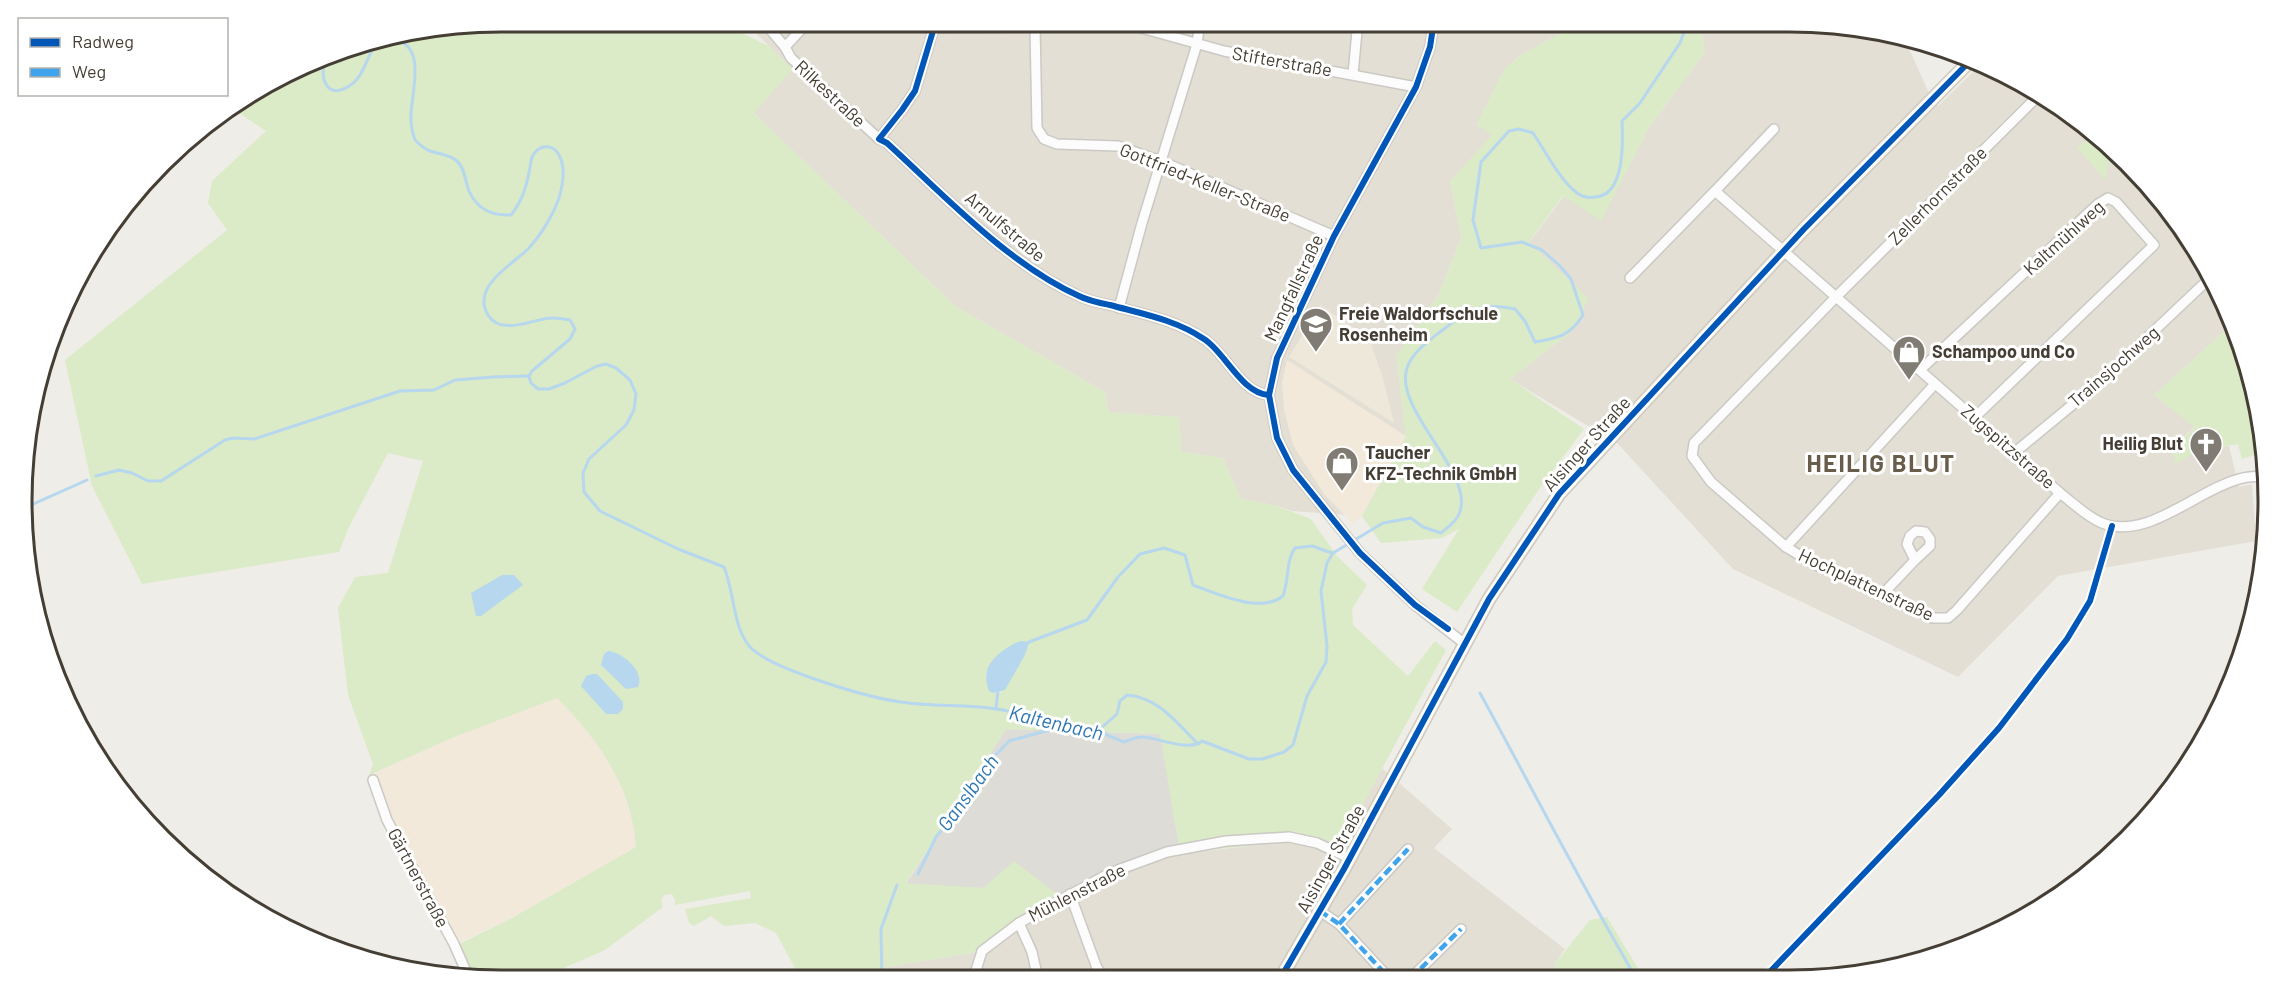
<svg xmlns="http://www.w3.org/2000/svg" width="2289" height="1002" font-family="Barlow,sans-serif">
<rect width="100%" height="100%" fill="#eeede8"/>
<g fill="#e3dfd5">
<polygon points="743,21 1583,21 1521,55 1504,69 1493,135 1450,181 1461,238 1438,296 1396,356 1406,436 1362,516 1292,511 1274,505 1241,499 1223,458 1181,452 1179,417 1109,412 1105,392 955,306 753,112 793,69"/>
<polygon points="1700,21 1788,21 1905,40 1928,91 1938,106 1981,64 2028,85 2105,140 2169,209 2219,289 2232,324 2154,395 2194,426 2172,451 2193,454 2191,447 2208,438 2215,448 2229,446 2239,487 2252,484 2256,541 2058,576 1958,677 1733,569 1618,444 1510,379 1570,333 1529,243 1564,196 1601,220 1649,128 1705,52"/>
<polygon points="1382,768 1452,829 1434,848 1565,949 1554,965 1563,978 888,980 887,967 972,953 1061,897 1165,856 1274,843 1341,845"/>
</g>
<g fill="#f2e9da">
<polygon points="1287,360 1406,436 1362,516 1353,524 1324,494 1293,445 1284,409 1282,382"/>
<polygon points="557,698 584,726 616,773 634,826 636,847 512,918 451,946 385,821 369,775 454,737"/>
</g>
<polygon fill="#dedcd6" points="1006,729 1161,734 1180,853 1165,856 1061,897 983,888 906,884"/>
<polygon fill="#ede8da" points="1320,305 1369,338 1383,378 1394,423 1289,357"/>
<g fill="#dbeac7" fill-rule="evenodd">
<path d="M 501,21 L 724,21 L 737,31 L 769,46 L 793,69 L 754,113 L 955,306 L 1105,392 L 1109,412 L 1179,417 L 1182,452 L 1223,458 L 1241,499 L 1274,505 L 1311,519 L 1337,556 L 1367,585 L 1352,609 L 1353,625 L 1408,676 L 1435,641 L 1446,650 L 1341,845 L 1274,843 L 1180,853 L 1160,734 L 1006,729 L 906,883 L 983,888 L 1014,861 L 1061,897 L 972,953 L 887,967 L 888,980 L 798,980 L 797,972 L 776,933 L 755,923 L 724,926 L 711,916 L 694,926 L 689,923 L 685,909 L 751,898 L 750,891 L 675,905 L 675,900 L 672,894 L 664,895 L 661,901 L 663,907 L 605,950 L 543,977 L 530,981 L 501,981 L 473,976 L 462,954 L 461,943 L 512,918 L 636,847 C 632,787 598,739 557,698 L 454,737 L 369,775 L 373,764 L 348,695 L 338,608 L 355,577 L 388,573 L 423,461 L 388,453 L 349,527 L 339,552 L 142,584 L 92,486 L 65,360 L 227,230 L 208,203 L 212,181 L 266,131 L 230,107 L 261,85 L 346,47 ZM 1028,642 L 1025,655 L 1000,693 L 993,693 L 987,685 L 986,672 Z"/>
<polygon points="1583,21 1700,21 1705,52 1649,128 1601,221 1563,196 1529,242 1589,299 1570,333 1510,379 1584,429 1539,489 1457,612 1422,589 1459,529 1442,538 1381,543 1362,516 1406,436 1396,356 1438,296 1461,238 1450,181 1492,135 1476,125 1504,69 1521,55"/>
<polygon points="2095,133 2112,148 2105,180 2077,148"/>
<path d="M 2232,324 C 2248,366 2263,408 2258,454 L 2242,459 L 2238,444 L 2215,448 L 2208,438 L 2191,447 L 2194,454 L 2175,464 L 2172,451 L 2194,427 L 2154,395 Z"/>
<polygon points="1607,917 1643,977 1563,978 1554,965 1590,920"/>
</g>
<g fill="#b6d7ee">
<polygon points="502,575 514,575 523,585 481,616 476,616 471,593"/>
<path d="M 1021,641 L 1029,642 L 1025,655 L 1005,690 L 993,693 L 989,691 C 987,685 985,677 987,671 C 989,659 1010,644 1021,641 Z"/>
<path d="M 608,651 C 624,653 645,672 638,687 L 626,689 L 601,665 L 604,654 Z"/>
<polygon points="592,674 597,674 623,702 623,709 618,714 606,714 581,686 586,676"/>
</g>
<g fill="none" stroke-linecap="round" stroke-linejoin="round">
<g stroke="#b6d7ee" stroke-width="3">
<path d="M 390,39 C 431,42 409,97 411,121 C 411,128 413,134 415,140 C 419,144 424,149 430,151 C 439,154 449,154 457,161 C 465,168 465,181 469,191 C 477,209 492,216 511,215 C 524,199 528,181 531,161 C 534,145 553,141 560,157 C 567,172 561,196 554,210 C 548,223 539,237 529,248 C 512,265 471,286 488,315 C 501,337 535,318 552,318 C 558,318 565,319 570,320 L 575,329 L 570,339 L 532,371 L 529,376 L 531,383 L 538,389 L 549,389 L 565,383 L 597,366 L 606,364 L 616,368 L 630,380 L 636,394 L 634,410 L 626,425 L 589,459 L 583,473 L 584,492 L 600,511 L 678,549 L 724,567 C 734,590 733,630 751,648 C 773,670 870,698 901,702 C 933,707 965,704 997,709 C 1032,715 1066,725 1100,729 L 1107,735 L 1124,742 C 1130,740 1137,736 1143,737 C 1159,738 1189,752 1202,741 L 1249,759 L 1262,759 L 1284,752 L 1293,745 L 1307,696 L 1326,662 L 1327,646 L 1321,591 L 1327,563 L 1333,553 L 1383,523 L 1411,518 L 1423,527 L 1441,533 C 1448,527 1456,522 1459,514 C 1477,474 1393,411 1407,368 C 1412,352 1431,339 1444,329 C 1469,309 1483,302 1515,309 L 1525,321 L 1535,342 C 1558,338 1570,336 1583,315 L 1571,279 L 1560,266 L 1542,250 L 1522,242 L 1481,248 L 1473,220 L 1481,162 L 1509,131 L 1519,129 L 1533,133 C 1546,152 1559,179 1577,193 C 1582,197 1589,198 1595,197 C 1625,196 1623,141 1622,121 L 1640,103 L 1680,43 L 1684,32 L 1683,21"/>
<path d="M 325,56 C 324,65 321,77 326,84 C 334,99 354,85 360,75 C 367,64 369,52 378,41"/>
<polyline points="96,476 119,470 132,473 148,481 161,481 225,440 233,438 254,439 400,391 434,390 455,380 493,377 528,376"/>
<polyline points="22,509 87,480"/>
<path d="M 1026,644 L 1029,642 L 1087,620 L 1118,577 L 1140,554 L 1164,548 L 1185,555 L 1193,585 C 1217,594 1261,614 1283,596 C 1289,580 1286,560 1295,548 L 1312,546 L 1332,553"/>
<path d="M 1480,693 C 1532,788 1581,884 1636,978"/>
<polyline points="996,709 998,690"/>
<path d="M 1100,729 L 1117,714 L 1120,701 L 1127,695 C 1158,697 1177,723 1198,744"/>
<polyline points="918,874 936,837 972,793 988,763 1009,741 1068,725"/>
<polyline points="882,980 881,929 897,885"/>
</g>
<g stroke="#cbc9c4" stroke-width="12">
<g id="minor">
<polyline points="763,21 785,47"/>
<polyline points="809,21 785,47 791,58 879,139"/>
<path d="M 936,21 L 915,91 L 902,110 L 879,139 L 887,143 C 945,196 1008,264 1079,296 C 1089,301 1100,303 1110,305 C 1143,314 1176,320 1204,339 C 1225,352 1241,393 1269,395"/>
<polyline points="1434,21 1430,47 1416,87 1334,236 1277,358 1269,395 1277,438 1293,470 1360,553 1415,605 1465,644"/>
<polyline points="1035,26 1037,128 1044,139 1057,144 1118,146 1161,161 1334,236"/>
<polyline points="935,28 1134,26 1224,51 1416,87"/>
<polyline points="1353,74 1358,21"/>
<polyline points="2040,94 1836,297 1694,443 1692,456 1711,482 1786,547 1814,564 1932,618 1948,618 1957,610 2060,493"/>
<path d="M 1774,129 L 1715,191 L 2060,493 C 2073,503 2087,517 2102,523 C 2147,541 2197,490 2239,479 C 2248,476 2258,476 2267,477"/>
<polyline points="1630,278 1715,191"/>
<polyline points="1119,308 1142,223 1197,44 1200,21"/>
<polyline points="1920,370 2098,204 2108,198 2116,202 2154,245 1974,418"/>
<polyline points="2014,453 2100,382 2211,277"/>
<polyline points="1786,547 1935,384"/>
<polyline points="1881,596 1915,560 1907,544 1910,536 1916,531 1925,532 1930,539 1930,546 1915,560"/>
<polyline points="373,780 387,820 398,841 454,944 468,976"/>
<polyline points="1070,894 1097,968 1106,979"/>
<polyline points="1320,911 1339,924 1389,978"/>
<polyline points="1019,923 1032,952 1038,979"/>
<polyline points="1339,924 1408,849"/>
<polyline points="1411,978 1461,929"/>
<polyline points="973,980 982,951 1019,923 1110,873 1167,852 1226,841 1289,837 1317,843 1349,858"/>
</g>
</g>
<g stroke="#cecabf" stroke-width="15">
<polyline id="secondary" points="1280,979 1344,869 1489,599 1559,494 1804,229 1971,60"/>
</g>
<use href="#minor" stroke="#fcfcfc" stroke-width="9"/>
<use href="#secondary" stroke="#f6f4ed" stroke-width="12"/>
<g stroke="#3fa4eb" stroke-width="4.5" stroke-dasharray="9 4.5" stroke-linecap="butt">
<polyline points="1320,911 1339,924 1389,978"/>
<polyline points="1339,924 1408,849"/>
<polyline points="1411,978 1461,929"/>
</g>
<g stroke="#fff" stroke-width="10">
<g id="cycleway">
<path d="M 936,21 L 915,91 L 902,110 L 879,139 L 887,143 C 945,196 1008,264 1079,296 C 1089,301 1100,303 1110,305 C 1143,314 1176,320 1204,339 C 1225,352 1241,393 1269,395"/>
<polyline points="1434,21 1430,47 1416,87 1334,236 1277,358 1269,395 1277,438 1293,470 1360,553 1415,605 1448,629"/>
<polyline points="1765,977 1939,795 1999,728 2067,639 2090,601 2112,526"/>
<polyline points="1280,979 1344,869 1489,599 1559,494 1804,229 1971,60"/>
</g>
</g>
<use href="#cycleway" stroke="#0057b8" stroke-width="6"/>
</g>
<defs>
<g id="school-pin" transform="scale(1.725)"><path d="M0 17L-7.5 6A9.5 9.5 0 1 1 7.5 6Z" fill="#807b73" stroke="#fff"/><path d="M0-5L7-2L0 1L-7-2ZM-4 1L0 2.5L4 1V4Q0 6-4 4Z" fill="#fff"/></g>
<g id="shop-pin" transform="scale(1.725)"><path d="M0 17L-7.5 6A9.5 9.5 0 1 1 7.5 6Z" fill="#807b73" stroke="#fff"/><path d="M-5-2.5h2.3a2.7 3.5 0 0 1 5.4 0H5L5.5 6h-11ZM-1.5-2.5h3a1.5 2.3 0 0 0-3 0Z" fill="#fff"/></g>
<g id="church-pin" transform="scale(1.725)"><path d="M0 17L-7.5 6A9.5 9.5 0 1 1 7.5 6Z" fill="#807b73" stroke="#fff"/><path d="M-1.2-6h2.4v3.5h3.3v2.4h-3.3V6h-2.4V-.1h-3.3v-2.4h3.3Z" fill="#fff"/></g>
</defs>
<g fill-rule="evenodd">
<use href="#school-pin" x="1316" y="324"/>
<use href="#shop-pin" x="1909" y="352"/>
<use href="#church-pin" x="2206" y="444"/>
<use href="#shop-pin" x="1342" y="463"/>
</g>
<g text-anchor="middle" stroke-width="6" stroke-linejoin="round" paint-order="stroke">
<g font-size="18" fill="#453e34" stroke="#fff">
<text transform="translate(1282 62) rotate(10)" y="6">Stifterstraße</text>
<text transform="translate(830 94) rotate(43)" y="6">Rilkestraße</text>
<text transform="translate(1205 183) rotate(22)" y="6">Gottfried-Keller-Straße</text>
<text transform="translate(1938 196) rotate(-45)" y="6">Zellerhornstraße</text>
<text transform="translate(1005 227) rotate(40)" y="6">Arnulfstraße</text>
<text transform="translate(2064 238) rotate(-42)" y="6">Kaltmühlweg</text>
<text transform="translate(1294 288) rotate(-65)" y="6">Mangfallstraße</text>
<text transform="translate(2114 367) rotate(-41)" y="6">Trainsjochweg</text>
<text transform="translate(1587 444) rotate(-48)" y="6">Aisinger Straße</text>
<text transform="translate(2008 447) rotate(41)" y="6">Zugspitzstraße</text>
<text transform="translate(1866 585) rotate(25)" y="6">Hochplattenstraße</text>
<text transform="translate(1331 859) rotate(-61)" y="6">Aisinger Straße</text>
<text transform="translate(418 878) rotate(62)" y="6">Gärtnerstraße</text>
<text transform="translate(1077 893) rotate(-27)" y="6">Mühlenstraße</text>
</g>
<g font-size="18" font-weight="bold" fill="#453e34" stroke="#fff" text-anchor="start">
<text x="1339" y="320">Freie Waldorfschule<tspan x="1339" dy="21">Rosenheim</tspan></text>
<text x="1932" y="358">Schampoo und Co</text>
<text x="2183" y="450" text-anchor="end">Heilig Blut</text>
<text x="1365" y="459">Taucher<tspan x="1365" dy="21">KFZ-Technik GmbH</tspan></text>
</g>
<g font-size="20" font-style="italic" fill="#2c76b2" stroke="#fff">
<text transform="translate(1056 723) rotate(13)" y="7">Kaltenbach</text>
<text transform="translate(968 793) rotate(-54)" y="7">Ganslbach</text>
</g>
<g font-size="24" font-weight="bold" letter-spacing="1.5" fill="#685d4b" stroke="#fff">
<text x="1881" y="472">HEILIG BLUT</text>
</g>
</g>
<path d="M0 0H2289V1002H0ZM501 32H1789A469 469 0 0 1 2258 501V501A469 469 0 0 1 1789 970H501A469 469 0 0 1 32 501V501A469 469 0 0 1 501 32Z" fill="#fff" fill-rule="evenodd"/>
<path fill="none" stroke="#453e34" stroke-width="3" d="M501 32H1789A469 469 0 0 1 2258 501V501A469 469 0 0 1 1789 970H501A469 469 0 0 1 32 501V501A469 469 0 0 1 501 32Z"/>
<rect x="18" y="18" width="210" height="78" fill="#ffffff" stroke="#b5b2ae" stroke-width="1.5"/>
<rect x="30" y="38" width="30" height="9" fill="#0057b8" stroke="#b5b2ae" stroke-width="1.5"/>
<text x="72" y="48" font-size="18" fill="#453e34">Radweg</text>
<rect x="30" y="68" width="30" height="9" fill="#3fa4eb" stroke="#b5b2ae" stroke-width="1.5"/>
<text x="72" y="78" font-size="18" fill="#453e34">Weg</text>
</svg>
